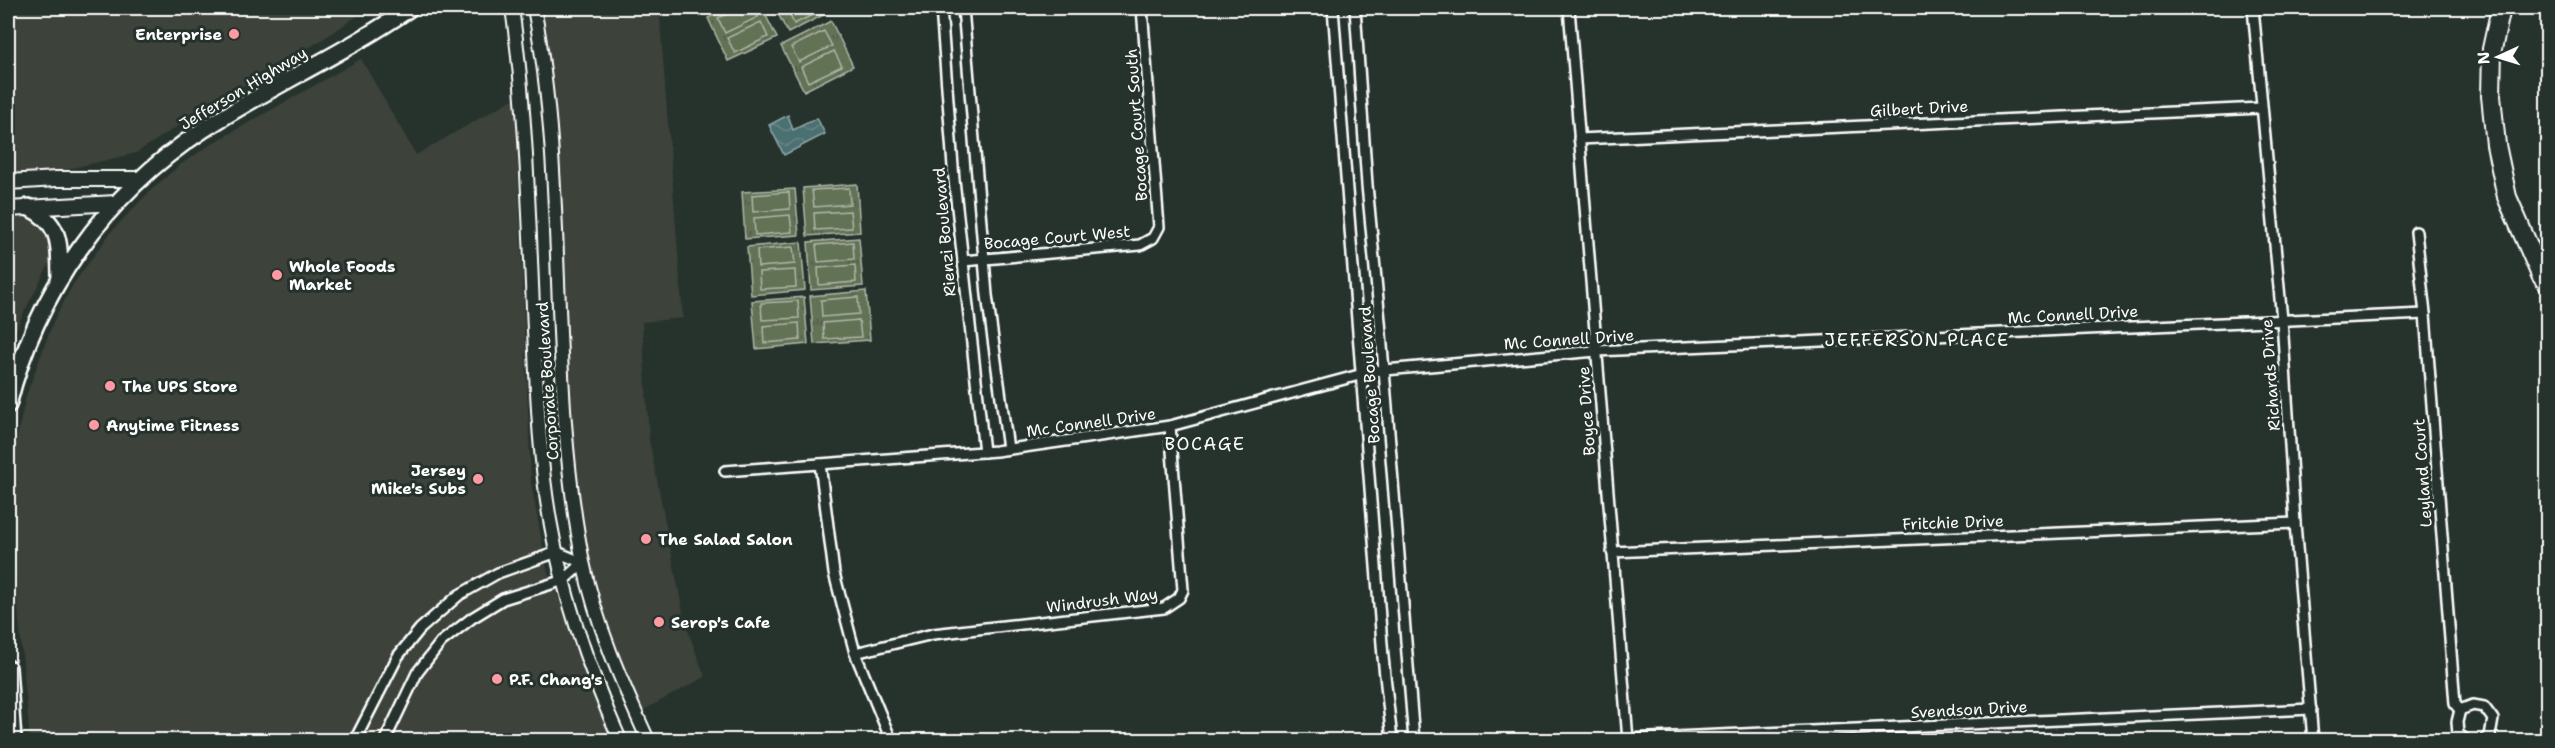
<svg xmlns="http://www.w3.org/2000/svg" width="2555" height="748" font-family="'Shantell Sans',sans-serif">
<defs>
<pattern id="grass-tufts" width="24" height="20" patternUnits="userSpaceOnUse" patternTransform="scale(1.5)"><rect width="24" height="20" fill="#627254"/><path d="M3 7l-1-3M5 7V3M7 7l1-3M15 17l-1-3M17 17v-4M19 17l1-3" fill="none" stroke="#555b4f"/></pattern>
<pattern id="water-waves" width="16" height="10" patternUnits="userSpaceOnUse" patternTransform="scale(1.5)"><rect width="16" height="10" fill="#4c6f72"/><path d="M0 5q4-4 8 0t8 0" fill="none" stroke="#678587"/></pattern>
</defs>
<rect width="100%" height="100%" fill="#26332d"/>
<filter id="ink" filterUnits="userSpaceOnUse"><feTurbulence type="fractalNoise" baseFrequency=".0167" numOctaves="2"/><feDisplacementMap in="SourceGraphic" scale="12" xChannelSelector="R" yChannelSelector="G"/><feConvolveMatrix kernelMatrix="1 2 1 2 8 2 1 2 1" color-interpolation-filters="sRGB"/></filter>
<g filter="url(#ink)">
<g fill="#3c433a">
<polygon points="8,8 369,8 320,41 214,103 136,153 64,170 8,173"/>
<polygon points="531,8 659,8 683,318 642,322 649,439 685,623 705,677 636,714 590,564 569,471 556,242"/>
<polygon points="361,59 416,155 515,98 531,483 547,570 561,604 589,686 611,740 30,740 12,543 12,485 14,450 26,396 54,320 74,283 111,232 150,191 180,165 213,143"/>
<polygon points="8,214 33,216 47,229 53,249 50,262 20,320 8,351"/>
</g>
<g fill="url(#grass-tufts)" stroke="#b0b8aa" stroke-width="1.5">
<polygon points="729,8 762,8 777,38 728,61 708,18"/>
<polygon points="775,8 837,8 788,33"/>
<polygon points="831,21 853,66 804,91 781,46"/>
<polygon points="857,184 860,232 807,236 803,188"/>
<polygon points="795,189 799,235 745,239 742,192"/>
<polygon points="859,238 863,286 811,290 808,242"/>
<polygon points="801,242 805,290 751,295 747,247"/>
<polygon points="866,291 870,340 814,344 810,296"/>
<polygon points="804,297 808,344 756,349 752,301"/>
</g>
<g fill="#627254" stroke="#b0b8aa" stroke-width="1.5">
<polygon points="740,8 754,8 758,17 725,33 718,18"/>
<polygon points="789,8 827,8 794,24 787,9"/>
<polygon points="761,22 768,37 735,53 727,38"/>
<polygon points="824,31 832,46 799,62 791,47"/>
<polygon points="834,51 842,66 808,82 801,67"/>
<polygon points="849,188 850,204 814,207 812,190"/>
<polygon points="789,192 790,209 753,212 752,195"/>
<polygon points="850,211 852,228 815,230 814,213"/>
<polygon points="790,215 792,232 755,235 754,218"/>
<polygon points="853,242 854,259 818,262 816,245"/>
<polygon points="793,247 795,264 758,267 757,250"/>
<polygon points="855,265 856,282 819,285 818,268"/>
<polygon points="795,270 796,287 760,289 759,272"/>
<polygon points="858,297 859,314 822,317 821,300"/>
<polygon points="798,301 799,318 762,320 761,303"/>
<polygon points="859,320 861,337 824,339 823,323"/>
<polygon points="799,323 800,340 764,343 763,326"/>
</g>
<polygon fill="url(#water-waves)" stroke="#94a9aa" stroke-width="1.5" points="788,115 793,130 817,118 825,134 784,155 769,125"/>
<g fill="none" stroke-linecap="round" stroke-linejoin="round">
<g stroke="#fff" stroke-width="14">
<g id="minor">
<polyline points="941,8 954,180 984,452"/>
<polyline points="963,8 987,295 1008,449"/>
<polyline points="1333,8 1383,657 1392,740"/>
<polyline points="1355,8 1367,185 1380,321 1414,740"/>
<polyline points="1569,8 1628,740"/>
<polyline points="2253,8 2282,320 2295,523 2313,740"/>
<polyline points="1579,139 2261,108"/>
<polyline points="2416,232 2425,314 2455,704 2460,710"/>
<polyline points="963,261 1140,245 1153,238 1159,227 1142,8"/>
<polyline points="820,464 834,573 855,653 891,740"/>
<polyline points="725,471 996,451 1170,426 1374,371 1596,351 2425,314"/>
<polyline points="1612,552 2295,523"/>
<polyline points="855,653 933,634 1164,608 1179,598 1183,590 1170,426"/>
<polyline points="1628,739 2311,709"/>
<polyline points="355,740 398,656 420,629 459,595 498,573 557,552 583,563 564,580 503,599 472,618 441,642 417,673 385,740"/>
<polyline points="2466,740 2458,734 2457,722 2460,710 2473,705 2484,707 2493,719 2490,736 2484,740"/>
</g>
</g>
<g stroke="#fff" stroke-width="16">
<g id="tertiary">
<path d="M 512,8 C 527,114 529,222 534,330 C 537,393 539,457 550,520 C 563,596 589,670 620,740"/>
<path d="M 534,8 C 569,190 547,379 583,562 C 596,624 622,683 648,740"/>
</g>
</g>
<g stroke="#fff" stroke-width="18">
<g id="secondary">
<polyline points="8,182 56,179 140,179"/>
<polyline points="8,209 116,203"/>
</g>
</g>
<g stroke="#fff" stroke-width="20">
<g id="primary">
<path d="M 28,207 C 62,224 59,243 60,277"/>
<path d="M 8,405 C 36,293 105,194 203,130 C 270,86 344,54 410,8"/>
<polyline points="8,668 13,740"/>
</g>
</g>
<g stroke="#fff" stroke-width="22">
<polyline id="motorway" points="2501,8 2492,49 2491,96 2496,145 2507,197 2541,275 2548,284"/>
</g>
<use href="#minor" stroke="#26332d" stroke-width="9"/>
<use href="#tertiary" stroke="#26332d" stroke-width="12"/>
<use href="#secondary" stroke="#26332d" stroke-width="14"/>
<use href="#primary" stroke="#26332d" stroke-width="15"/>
<use href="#motorway" stroke="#26332d" stroke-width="18"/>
</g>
</g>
<g fill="#ff9aa2" stroke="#26332d" stroke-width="2">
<circle cx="234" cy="34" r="6"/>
<circle cx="277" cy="275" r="6"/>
<circle cx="110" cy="386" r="6"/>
<circle cx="94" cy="425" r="6"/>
<circle cx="478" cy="479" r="6"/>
<circle cx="646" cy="539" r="6"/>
<circle cx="659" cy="622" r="6"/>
<circle cx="497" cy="679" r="6"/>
</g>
<g text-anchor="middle" stroke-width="6" stroke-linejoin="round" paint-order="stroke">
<g font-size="16" font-weight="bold" fill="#fff" stroke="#26332d" text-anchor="start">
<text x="222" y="40" text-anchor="end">Enterprise</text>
<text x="289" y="272">Whole Foods<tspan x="289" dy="18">Market</tspan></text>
<text x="122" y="392">The UPS Store</text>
<text x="106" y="431">Anytime Fitness</text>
<text x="466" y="476" text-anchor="end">Jersey<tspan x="466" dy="18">Mike's Subs</tspan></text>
<text x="658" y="545">The Salad Salon</text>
<text x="671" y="628">Serop's Cafe</text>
<text x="509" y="685">P.F. Chang's</text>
</g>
<g font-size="16" fill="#fff" stroke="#26332d">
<text transform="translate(243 88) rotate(-31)" y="6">Jefferson Highway</text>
<text transform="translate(1919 108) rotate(-3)" y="6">Gilbert Drive</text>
<text transform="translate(1136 125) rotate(-94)" y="6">Bocage Court South</text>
<text transform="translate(944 232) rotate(-95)" y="6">Rienzi Boulevard</text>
<text transform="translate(1057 237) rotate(-5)" y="6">Bocage Court West</text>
<text transform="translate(2073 314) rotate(-3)" y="6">Mc Connell Drive</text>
<text transform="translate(1569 339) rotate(-4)" y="6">Mc Connell Drive</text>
<text transform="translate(1369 375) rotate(-94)" y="6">Bocage Boulevard</text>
<text transform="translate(2270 375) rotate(-94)" y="6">Richards Drive</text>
<text transform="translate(547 381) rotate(-94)" y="6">Corporate Boulevard</text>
<text transform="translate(1586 411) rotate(-94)" y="6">Boyce Drive</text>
<text transform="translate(1091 422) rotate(-8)" y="6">Mc Connell Drive</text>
<text transform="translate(2422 473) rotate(-94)" y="6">Leyland Court</text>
<text transform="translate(1953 522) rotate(-2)" y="6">Fritchie Drive</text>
<text transform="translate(1102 600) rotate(-7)" y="6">Windrush Way</text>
<text transform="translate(1969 709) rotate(-3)" y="6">Svendson Drive</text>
</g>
<g font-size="18" letter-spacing="1.5" fill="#fff" stroke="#26332d">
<text x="1917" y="346">JEFFERSON PLACE</text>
<text x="1205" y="450">BOCAGE</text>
</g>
</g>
<rect width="2555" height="748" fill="none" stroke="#26332d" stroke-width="30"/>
<rect x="15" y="15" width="2525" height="718" fill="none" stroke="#fff" stroke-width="2" filter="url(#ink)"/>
<g transform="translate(2498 57) rotate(266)" stroke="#26332d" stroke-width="4.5" paint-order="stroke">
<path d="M0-4.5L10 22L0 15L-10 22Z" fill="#ffffff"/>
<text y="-9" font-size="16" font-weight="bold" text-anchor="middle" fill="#ffffff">N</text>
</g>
</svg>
